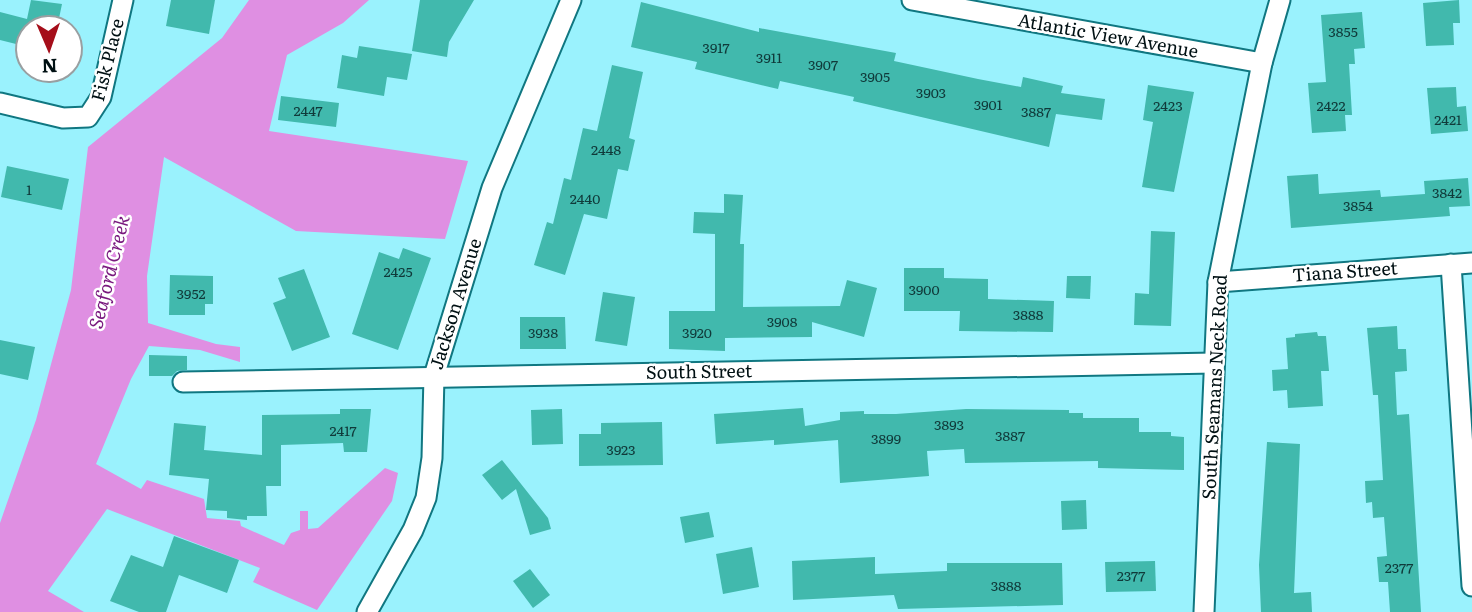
<svg xmlns="http://www.w3.org/2000/svg" width="1472" height="612" font-family="Literata,serif">
<rect width="100%" height="100%" fill="#9af2fd"/>
<polygon fill="#df8fe2" points="249,0 369,0 343,23 287,55 269,131 468,161 445,239 296,231 164,157 147,276 148,323 216,344 240,347 240,362 200,350 149,346 131,379 96,464 141,489 147,480 204,499 207,518 240,521 241,526 284,545 291,533 300,530 300,511 308,511 308,529 318,528 385,468 398,473 392,501 317,610 253,582 260,568 107,509 48,591 84,612 0,612 0,523 36,420 71,290 88,147 222,38"/>
<g fill="#41b9ad">
<polygon points="31,0 62,4 57,28 28,28 28,47 0,40 0,12 27,19"/>
<polygon points="171,0 215,0 209,34 166,26"/>
<polygon points="420,0 474,0 449,42 447,57 412,51"/>
<polygon points="1459,0 1460,23 1453,23 1454,45 1426,46 1423,3"/>
<polygon points="641,2 759,32 759,28 896,53 894,61 978,79 1021,87 1023,77 1063,86 1061,93 1105,99 1102,120 1056,114 1049,147 853,101 854,97 780,81 778,89 695,69 697,62 631,47"/>
<polygon points="1362,12 1365,48 1354,49 1355,64 1349,64 1352,115 1345,115 1346,131 1312,133 1308,83 1326,82 1321,15"/>
<polygon points="359,46 412,54 407,80 387,77 384,96 337,88 342,55 357,58"/>
<polygon points="612,65 643,72 629,138 635,140 628,171 618,169 607,219 584,214 565,275 534,265 547,222 553,224 564,178 571,180 583,128 597,131"/>
<polygon points="1148,85 1194,92 1174,192 1142,187 1153,122 1143,120"/>
<polygon points="1456,87 1457,107 1466,106 1468,131 1431,134 1427,88"/>
<polygon points="281,96 339,103 336,127 278,120"/>
<polygon points="7,166 69,179 62,210 1,197"/>
<polygon points="1318,174 1319,194 1380,190 1381,197 1425,194 1424,181 1468,178 1470,206 1449,207 1450,216 1291,228 1287,176"/>
<polygon points="724,194 743,195 740,244 744,244 743,307 840,306 847,280 877,288 864,337 812,322 812,337 725,338 725,351 669,349 669,311 715,311 715,234 693,233 694,212 724,213"/>
<polygon points="1151,231 1175,232 1171,326 1134,325 1135,293 1149,294"/>
<polygon points="403,248 431,258 398,350 352,334 379,252 399,259"/>
<polygon points="904,268 944,268 944,278 988,279 988,299 1054,301 1053,332 959,331 960,311 904,311"/>
<polygon points="304,269 330,337 292,351 273,303 286,298 278,278"/>
<polygon points="170,275 213,276 213,304 205,304 205,315 169,315"/>
<polygon points="1067,276 1091,276 1090,299 1066,298"/>
<polygon points="603,292 635,297 627,346 595,341"/>
<polygon points="520,317 565,317 566,349 520,349"/>
<polygon points="1397,326 1398,349 1406,349 1407,371 1395,372 1397,415 1409,414 1421,612 1390,612 1388,582 1379,582 1377,557 1387,556 1384,517 1373,518 1372,502 1366,503 1365,481 1383,480 1378,395 1373,395 1367,328"/>
<polygon points="1317,332 1318,336 1326,336 1329,371 1321,371 1323,406 1288,408 1287,390 1273,391 1272,370 1288,369 1286,338 1295,337 1295,334"/>
<polygon points="0,340 35,347 28,380 0,374"/>
<polygon points="149,355 187,356 187,370 177,371 172,376 149,376"/>
<polygon points="803,408 805,426 840,420 840,412 864,411 864,414 896,414 966,409 1069,410 1069,413 1083,413 1083,418 1139,418 1139,432 1171,432 1171,436 1184,437 1184,470 1098,468 1098,461 965,463 964,449 927,451 929,476 840,483 838,440 774,445 774,440 716,444 714,414"/>
<polygon points="340,409 371,409 367,452 344,452 343,443 281,445 281,486 266,486 267,516 247,516 247,520 227,518 227,511 206,510 209,479 169,475 174,423 206,426 204,450 262,455 262,415 340,414"/>
<polygon points="562,409 563,444 532,445 531,410"/>
<polygon points="662,422 663,465 579,466 579,434 601,434 601,423"/>
<polygon points="1267,442 1300,444 1294,593 1311,592 1312,612 1261,612 1259,565"/>
<polygon points="502,460 548,518 551,529 530,535 516,489 502,500 482,475"/>
<polygon points="1086,500 1087,529 1062,530 1061,501"/>
<polygon points="709,512 714,537 685,543 680,517"/>
<polygon points="174,536 239,560 227,593 179,575 166,612 139,612 110,601 131,555 163,567"/>
<polygon points="752,547 759,587 723,594 716,554"/>
<polygon points="875,557 875,574 947,571 947,563 1062,563 1063,605 898,609 894,595 793,600 792,561"/>
<polygon points="1155,561 1156,591 1106,592 1105,562"/>
<polygon points="530,569 550,595 533,608 513,581"/>
</g>
<g fill="none" stroke-linecap="round" stroke-linejoin="round">
<g stroke="#107781" stroke-width="23">
<g id="minor">
<polyline points="912,0 1262,63"/>
<polyline points="0,103 63,118 88,117 101,97 123,0"/>
<polyline points="1451,264 1472,586"/>
<polyline points="1218,282 1472,263"/>
<polyline points="183,382 1214,363"/>
<polyline points="367,612 413,530 426,498 432,458 434,376 492,188 571,0"/>
<polyline points="1204,612 1218,282 1262,63 1280,0"/>
</g>
</g>
<use href="#minor" stroke="#fff" stroke-width="19"/>
</g>
<g text-anchor="middle" stroke-width="5" stroke-linejoin="round" paint-order="stroke">
<g font-size="14" fill="#103a3a">
<text x="1343" y="37">3855</text>
<text x="716" y="53">3917</text>
<text x="769" y="63">3911</text>
<text x="823" y="70">3907</text>
<text x="875" y="82">3905</text>
<text x="931" y="98">3903</text>
<text x="988" y="110">3901</text>
<text x="1168" y="111">2423</text>
<text x="1331" y="111">2422</text>
<text x="308" y="116">2447</text>
<text x="1036" y="117">3887</text>
<text x="1448" y="125">2421</text>
<text x="606" y="155">2448</text>
<text x="29" y="195">1</text>
<text x="1447" y="198">3842</text>
<text x="585" y="204">2440</text>
<text x="1358" y="211">3854</text>
<text x="398" y="277">2425</text>
<text x="924" y="295">3900</text>
<text x="191" y="299">3952</text>
<text x="1028" y="320">3888</text>
<text x="782" y="327">3908</text>
<text x="543" y="338">3938</text>
<text x="697" y="338">3920</text>
<text x="949" y="430">3893</text>
<text x="343" y="436">2417</text>
<text x="1010" y="441">3887</text>
<text x="886" y="444">3899</text>
<text x="621" y="455">3923</text>
<text x="1399" y="573">2377</text>
<text x="1131" y="581">2377</text>
<text x="1006" y="591">3888</text>
</g>
<g font-size="18" fill="#001013" stroke="#fff">
<text transform="translate(1108 36) rotate(10)" y="6">Atlantic View Avenue</text>
<text transform="translate(108 60) rotate(-76)" y="6">Fisk Place</text>
<text transform="translate(1345 272) rotate(-4)" y="6">Tiana Street</text>
<text transform="translate(456 304) rotate(-73)" y="6">Jackson Avenue</text>
<text transform="translate(699 372) rotate(-1)" y="6">South Street</text>
<text transform="translate(1215 387) rotate(-87)" y="6">South Seamans Neck Road</text>
</g>
<g font-size="19" font-style="italic" fill="#79197e" stroke="#fff">
<text transform="translate(109 272) rotate(-76)" y="7">Seaford Creek</text>
</g>
</g>
<g transform="translate(49 49) rotate(178)"><circle r="33" fill="#ffffff" stroke="#999fa1" stroke-width="2"/>
<path d="M0-5L12 26L0 18L-12 26Z" fill="#a50e1a"/>
<text y="-10" font-size="19" font-weight="bold" text-anchor="middle" fill="#001013">N</text>
</g>
</svg>
